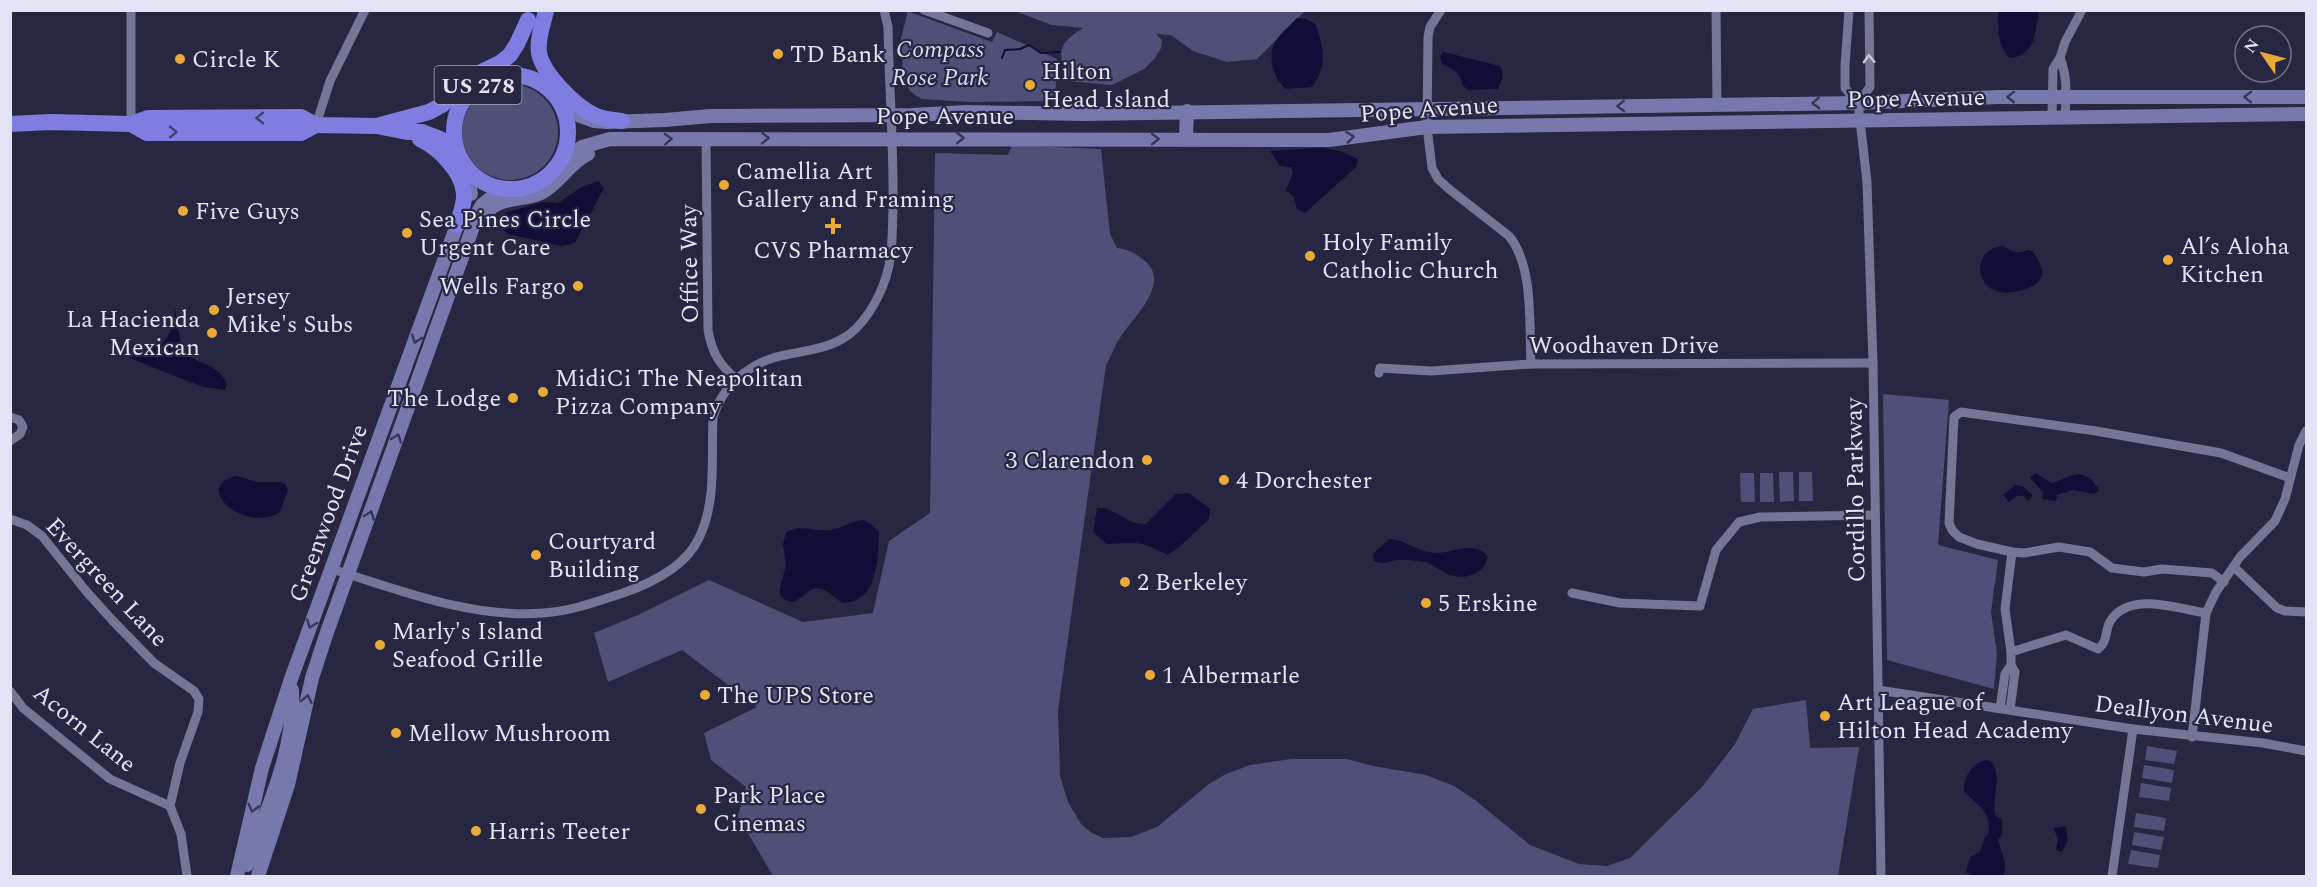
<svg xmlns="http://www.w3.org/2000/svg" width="2317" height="887" font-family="Spectral,serif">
<rect width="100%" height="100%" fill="#272742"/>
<g fill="#4e5077">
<polygon points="907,11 992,42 997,32 1057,59 1055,101 970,102 922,99 915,95 910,91 903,77 901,38 907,15"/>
<path d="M 1015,11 L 1305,11 L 1257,59 L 1227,62 L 1193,51 L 1171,35 L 1156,34 L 1162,40 L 1161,48 L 1155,58 L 1144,69 L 1112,85 L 1067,81 C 1058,50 1057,45 1083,28 L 1052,25 Z"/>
<circle cx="510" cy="132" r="48"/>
<path d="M 1012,145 L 1101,149 L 1110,234 L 1117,248 C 1130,250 1135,253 1145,261 C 1171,283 1134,317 1121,336 C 1115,345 1111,356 1106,365 L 1058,710 L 1060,776 L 1068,802 L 1081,824 L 1092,833 L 1103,838 L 1131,837 L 1157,827 L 1209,784 L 1226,774 L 1250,765 L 1291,759 L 1347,759 L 1373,766 L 1426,775 L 1454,786 L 1475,800 L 1530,845 L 1579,864 L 1607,866 L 1630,858 L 1702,787 L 1735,744 L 1753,709 L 1806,700 L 1810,748 L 1859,747 L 1838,876 L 773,876 L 738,816 L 746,787 L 711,760 L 704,733 L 757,707 L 682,650 L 608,682 L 594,633 L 638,615 L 709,580 L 803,622 L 873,613 L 889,541 L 930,513 L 935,153 L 1008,155 Z"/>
<polygon points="1883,394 1949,400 1938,545 1998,560 1991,612 1997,653 1994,689 1887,660"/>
<polygon points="1779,472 1793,472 1794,501 1780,502"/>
<polygon points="1799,472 1812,472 1813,501 1799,501"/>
<polygon points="1740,473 1754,473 1755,502 1741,502"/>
<polygon points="1760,473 1773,473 1774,502 1760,502"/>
<polygon points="2147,746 2177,751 2174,764 2145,760"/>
<polygon points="2144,765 2174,770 2172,783 2142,778"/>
<polygon points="2141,783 2171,788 2169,801 2139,797"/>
<polygon points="2136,813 2166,818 2164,831 2134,827"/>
<polygon points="2134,832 2164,837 2161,850 2132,845"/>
<polygon points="2131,850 2160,855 2158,868 2128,864"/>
</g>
<g fill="#120d36">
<path d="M 1998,11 L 2039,11 C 2036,30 2035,56 2010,58 C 1997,47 1998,26 1998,11 Z"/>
<path d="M 1297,18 L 1306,19 L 1315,24 C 1324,46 1328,67 1312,87 L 1286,89 C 1279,83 1276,77 1273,68 C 1267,42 1281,35 1297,18 Z"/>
<path d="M 1443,52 L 1500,66 C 1505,74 1502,80 1498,89 L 1468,90 L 1462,85 C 1461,72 1453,69 1442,64 L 1440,56 Z"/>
<polygon points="1321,148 1340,151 1358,159 1356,167 1305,213 1297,209 1294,197 1286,190 1293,173 1291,167 1280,166 1270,151"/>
<polygon points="598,181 604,188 575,243 562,246 508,234 496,225 496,221 500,216 508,212 543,202 558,203 580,188"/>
<path d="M 2003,246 C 2008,249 2014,253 2020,252 C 2022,252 2027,250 2029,250 C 2034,251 2036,256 2038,260 C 2049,278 2036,287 2019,291 C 1973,303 1968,248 2003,246 Z"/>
<path d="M 175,309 L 182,350 C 195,365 217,361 227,384 L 225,390 L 203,387 L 119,354 L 122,349 L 131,346 L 161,345 C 172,335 173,323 175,309 Z"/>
<path d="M 2035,473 L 2052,483 C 2074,475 2085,466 2099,490 L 2094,494 L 2073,490 L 2057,495 L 2056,501 L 2042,499 L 2043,492 L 2030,478 Z"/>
<path d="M 236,476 L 257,482 L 280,482 L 285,484 L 288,490 L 280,512 C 245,534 191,487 236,476 Z"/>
<polygon points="2015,485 2024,487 2033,496 2028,501 2023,496 2016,496 2009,502 2003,495"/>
<path d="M 1189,493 L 1210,509 L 1209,519 L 1177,549 L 1167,555 C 1141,540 1135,543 1107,544 L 1093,532 L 1097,508 C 1115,506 1125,525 1146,524 L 1176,494 Z"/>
<path d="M 863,520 L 871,524 L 879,532 C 878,559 878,602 843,603 C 835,599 827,589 818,588 C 804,587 797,614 780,595 L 780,588 L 786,565 L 783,544 L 786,532 C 800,524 814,532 830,530 C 842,528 851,521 863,520 Z"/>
<path d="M 1389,539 C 1405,539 1418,552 1434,553 C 1451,554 1476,539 1488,557 C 1484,574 1466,580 1450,575 C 1441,572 1434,564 1425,562 C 1417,561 1405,559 1397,560 C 1388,561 1383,565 1374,561 L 1373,554 Z"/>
<path d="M 1987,760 L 1992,762 C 2002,777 1992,798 1995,815 L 2002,820 L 2002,835 L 1998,840 L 2005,862 L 2004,876 L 1972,876 L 1966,872 L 1970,857 L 1980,852 L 1985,837 L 1988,835 C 1992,810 1978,807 1964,791 C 1963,777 1973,762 1987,760 Z"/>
<polygon points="2066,826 2068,840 2062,852 2056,850 2058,838 2053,828"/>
</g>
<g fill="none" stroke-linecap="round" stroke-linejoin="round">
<polyline stroke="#120d36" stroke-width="2" points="1002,58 1005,50 1020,49 1029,45 1041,53 1060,52"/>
<g stroke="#747696" stroke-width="9">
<polyline points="924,10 988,33"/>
<path d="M 1441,10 L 1430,27 L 1428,37 L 1427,127 L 1432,168 L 1438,179 L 1449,189 L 1509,236 C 1534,266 1529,326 1531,364"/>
<polyline points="1716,10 1717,105"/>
<polyline points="1849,10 1845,65 1845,88 1858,103 1867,182 1873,363 1881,876"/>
<polyline points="2060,58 2065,42 2082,10"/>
<polyline points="1858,103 1870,87 1869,10"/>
<path d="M 2052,118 L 2053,69 L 2060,58 C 2068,77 2066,97 2065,118"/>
<polyline points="131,124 131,10"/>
<polyline points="316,125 330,81 365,10"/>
<path d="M 706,138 L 708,330 C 712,353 719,364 736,379"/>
<polyline points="1379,373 1380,368 1431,371 1531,364 1873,363"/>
<polyline points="10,417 19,420 23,427 20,434 10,441"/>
<polyline points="10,519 27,525 42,536 86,591 113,621 154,663 194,691 199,699 198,712 180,763 170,806 181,834 187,876"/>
<polyline points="2234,567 2277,608 2285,611 2306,612"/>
<path d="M 332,569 C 399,590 472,619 544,613 C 572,611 598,601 623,593 C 652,583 686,566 699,538 C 717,501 711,457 713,417 C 723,384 752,361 785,355 C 804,351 825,349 842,339 C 863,328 879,299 886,277 C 893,255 892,232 893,209 C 894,148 889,88 888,27 L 884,10"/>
<polyline points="2224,582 2212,573 2162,569 2144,572 2112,568 2090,552 2059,547 2024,553 2012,552 1977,544 1959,537 1952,530 1949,523 1954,417 1961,412 2096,431 2221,453 2290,478"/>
<polyline points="1572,593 1620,603 1700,606 1716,550 1739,522 1760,517 1875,515"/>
<polyline points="2011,652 2005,609 2012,552"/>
<path d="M 2011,665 L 2011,652 L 2066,635 L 2098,649 C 2109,641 2104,630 2111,620 C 2131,591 2178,609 2206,613"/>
<polyline points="1878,690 2133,729 2263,743 2306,751"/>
<polyline points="10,691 23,708 110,779 170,806"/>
<polyline points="2000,708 2005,674 2011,665 2015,672 2010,710"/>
<polyline points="2192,737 2206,613 2216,592 2240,557 2275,521 2285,499 2299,445 2306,431"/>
<polyline points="2112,876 2133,729"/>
</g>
<g stroke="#7778ac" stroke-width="14">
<polyline points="560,103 580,116 594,121 607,122 665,120 710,116 913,115 966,112 1082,114 1858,103 1998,97 2306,97"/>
<polyline points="1186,139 1187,111"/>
<polyline points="561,161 582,147 610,139 1329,140 1427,127 2306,114"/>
<polyline points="467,170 471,194"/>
<path d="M 486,213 C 500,196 523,201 541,193 C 560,183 569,163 588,154"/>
<path d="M 247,865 C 266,810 296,750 292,690"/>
<polyline points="237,876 262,768 291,679 457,225 462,218"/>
<polyline points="258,876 288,785 312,678 326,635 479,210 482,205 501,190"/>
</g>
<g stroke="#7f7ee0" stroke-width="16">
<path d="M 546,11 C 543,24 537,39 539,53 C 543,74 575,106 594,115 C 603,119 612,120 622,121"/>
<circle cx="511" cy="132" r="57"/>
<polyline points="10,124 51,122 131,124 148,118 301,117 316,125 377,126 407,132 422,132 440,139 457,153"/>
<polyline points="131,124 147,133 301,133 316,125"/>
<polyline points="380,125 429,112 442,105 469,78 500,63 510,55 517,44 528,20"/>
<path d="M 420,139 C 439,148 462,171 464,193 C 465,203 460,215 457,225"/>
</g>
</g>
<defs><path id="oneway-chevron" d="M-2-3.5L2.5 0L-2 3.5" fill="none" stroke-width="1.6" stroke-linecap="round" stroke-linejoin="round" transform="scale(1.5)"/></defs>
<use stroke="#c6c8de" href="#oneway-chevron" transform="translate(1869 59) rotate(-92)"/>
<g stroke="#373757">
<use href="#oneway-chevron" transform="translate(2011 97) rotate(180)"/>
<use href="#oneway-chevron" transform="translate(2248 97) rotate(180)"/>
<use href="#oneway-chevron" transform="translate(1816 103) rotate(179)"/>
<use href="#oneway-chevron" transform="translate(1621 106) rotate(179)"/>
<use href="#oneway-chevron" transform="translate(1350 137) rotate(-7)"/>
<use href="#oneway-chevron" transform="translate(765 138)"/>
<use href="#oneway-chevron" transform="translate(960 138)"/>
<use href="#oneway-chevron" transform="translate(668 139) rotate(-2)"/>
<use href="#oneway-chevron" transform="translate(1155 139)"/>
<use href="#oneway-chevron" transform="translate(416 339) rotate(110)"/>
<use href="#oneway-chevron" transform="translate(397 438) rotate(-70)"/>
<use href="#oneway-chevron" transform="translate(370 515) rotate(-70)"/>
<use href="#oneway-chevron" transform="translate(311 624) rotate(110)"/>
<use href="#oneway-chevron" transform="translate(307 699) rotate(-78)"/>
<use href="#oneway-chevron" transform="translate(253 808) rotate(104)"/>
</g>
<g stroke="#414171">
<use href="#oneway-chevron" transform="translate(260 118) rotate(179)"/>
<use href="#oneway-chevron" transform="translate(173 132) rotate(-1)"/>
</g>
<g fill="#e9ab38" stroke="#272742" stroke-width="2">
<circle cx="778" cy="54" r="6"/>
<circle cx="180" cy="59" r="6"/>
<circle cx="1030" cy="85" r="6"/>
<circle cx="724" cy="185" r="6"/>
<circle cx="183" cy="211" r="6"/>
<path d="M830 217h6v6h6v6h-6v6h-6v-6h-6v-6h6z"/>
<circle cx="407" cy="233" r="6"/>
<circle cx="1310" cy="256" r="6"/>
<circle cx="2168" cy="260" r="6"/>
<circle cx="578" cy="286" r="6"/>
<circle cx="214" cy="310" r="6"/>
<circle cx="212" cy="333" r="6"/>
<circle cx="543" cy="392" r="6"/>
<circle cx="513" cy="398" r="6"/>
<circle cx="1147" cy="460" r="6"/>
<circle cx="1224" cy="480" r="6"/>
<circle cx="536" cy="555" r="6"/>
<circle cx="1125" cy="582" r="6"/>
<circle cx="1426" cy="603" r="6"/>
<circle cx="380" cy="645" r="6"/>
<circle cx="1150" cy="675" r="6"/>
<circle cx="705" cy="695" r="6"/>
<circle cx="1825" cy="716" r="6"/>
<circle cx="396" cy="733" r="6"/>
<circle cx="701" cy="809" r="6"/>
<circle cx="476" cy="831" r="6"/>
</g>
<g text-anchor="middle" stroke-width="4.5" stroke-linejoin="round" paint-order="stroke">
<rect fill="#272742" stroke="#aaabc0" stroke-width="1.5" x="434.5" y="66" width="87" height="38" rx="4.5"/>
<g font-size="22" font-weight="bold" fill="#e2e4f6">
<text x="478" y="93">US 278</text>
</g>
<g font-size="24" font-style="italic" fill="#d5d8f6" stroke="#272742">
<text x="940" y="57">Compass<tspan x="940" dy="28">Rose Park</tspan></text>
</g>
<g font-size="24" fill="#e2e4f6" stroke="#272742" text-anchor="start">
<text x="790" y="62">TD Bank</text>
<text x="192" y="67">Circle K</text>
<text x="1042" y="79">Hilton<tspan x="1042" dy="28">Head Island</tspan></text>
<text x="736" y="179">Camellia Art<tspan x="736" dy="28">Gallery and Framing</tspan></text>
<text x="195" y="219">Five Guys</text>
<text x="419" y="227">Sea Pines Circle<tspan x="419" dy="28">Urgent Care</tspan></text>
<text x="1322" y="250">Holy Family<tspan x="1322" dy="28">Catholic Church</tspan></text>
<text x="2180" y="254">Al’s Aloha<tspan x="2180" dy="28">Kitchen</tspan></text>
<text x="833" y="258" text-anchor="middle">CVS Pharmacy</text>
<text x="566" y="294" text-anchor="end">Wells Fargo</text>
<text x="226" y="304">Jersey<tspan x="226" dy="28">Mike's Subs</tspan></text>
<text x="200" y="327" text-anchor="end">La Hacienda<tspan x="200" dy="28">Mexican</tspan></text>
<text x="555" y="386">MidiCi The Neapolitan<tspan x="555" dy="28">Pizza Company</tspan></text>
<text x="501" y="406" text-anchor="end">The Lodge</text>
<text x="1135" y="468" text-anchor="end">3 Clarendon</text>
<text x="1236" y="488">4 Dorchester</text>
<text x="548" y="549">Courtyard<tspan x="548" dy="28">Building</tspan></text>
<text x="1137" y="590">2 Berkeley</text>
<text x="1438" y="611">5 Erskine</text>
<text x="392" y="639">Marly's Island<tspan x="392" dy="28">Seafood Grille</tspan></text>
<text x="1162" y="683">1 Albermarle</text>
<text x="717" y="703">The UPS Store</text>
<text x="1837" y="710">Art League of<tspan x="1837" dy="28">Hilton Head Academy</tspan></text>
<text x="408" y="741">Mellow Mushroom</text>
<text x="713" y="803">Park Place<tspan x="713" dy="28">Cinemas</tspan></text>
<text x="488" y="839">Harris Teeter</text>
</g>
<g font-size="24" fill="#e2e4f6" stroke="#272742">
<text transform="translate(1916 98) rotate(-1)" y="8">Pope Avenue</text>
<text transform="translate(1429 109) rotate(-4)" y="8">Pope Avenue</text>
<text x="945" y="124">Pope Avenue</text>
<text transform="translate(689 264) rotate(-91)" y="8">Office Way</text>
<text x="1624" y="353">Woodhaven Drive</text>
<text transform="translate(1855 490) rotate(-91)" y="8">Cordillo Parkway</text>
<text transform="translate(328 513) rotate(-70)" y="8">Greenwood Drive</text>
<text transform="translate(107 582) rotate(47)" y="8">Evergreen Lane</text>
<text transform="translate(2184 714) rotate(7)" y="8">Deallyon Avenue</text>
<text transform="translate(85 728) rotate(39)" y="8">Acorn Lane</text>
</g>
</g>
<rect width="2317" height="887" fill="none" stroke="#e2e4f6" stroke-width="24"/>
<g transform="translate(2263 54) rotate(305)"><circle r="28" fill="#272742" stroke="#72738a" stroke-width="1.5"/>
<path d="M0-4.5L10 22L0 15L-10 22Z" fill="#e9ab38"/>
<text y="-9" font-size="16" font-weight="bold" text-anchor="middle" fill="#e2e4f6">N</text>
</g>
</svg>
